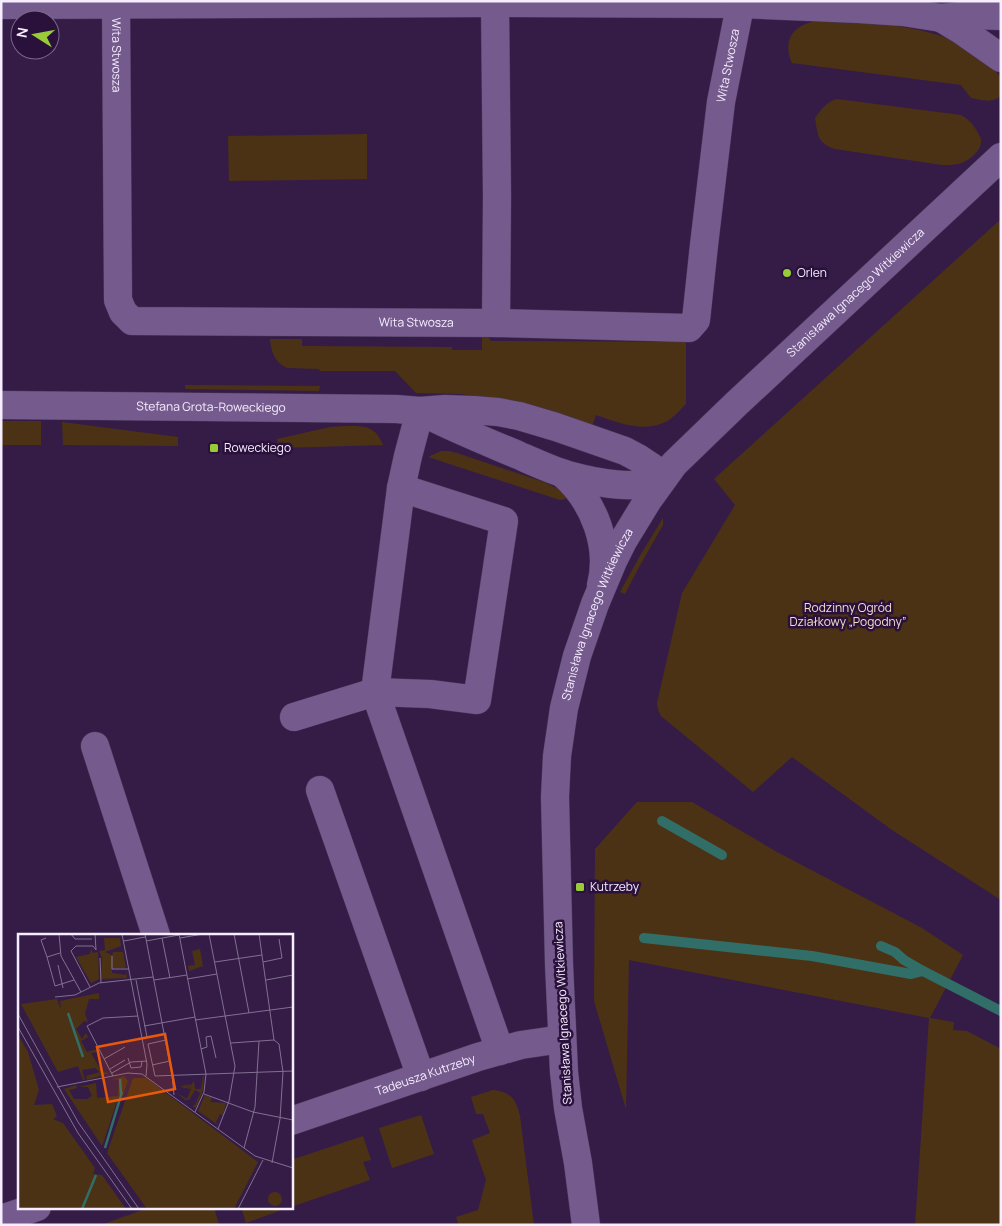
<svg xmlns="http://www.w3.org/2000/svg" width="1002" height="1226" font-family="Manrope,sans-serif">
<rect width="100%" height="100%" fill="#341c47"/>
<g fill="#4c3215">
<path d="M 821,21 C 862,23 905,23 944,37 C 965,44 986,61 1001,77 L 1001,95 C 993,104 982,100 971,98 L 961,85 L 792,63 C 781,38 796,22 821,21 Z"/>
<path d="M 837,99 L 961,115 C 967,118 971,122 975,128 C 977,131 980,136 981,139 C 983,150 968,162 958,164 C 953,165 947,165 942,165 L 835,149 C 817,143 818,135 815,118 C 821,110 826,102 837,99 Z"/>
<polygon points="367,134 367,179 229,181 228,136"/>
<polygon points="1001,219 1001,900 892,830 792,757 753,792 661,716 658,710 657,703 682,593 735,505 714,479"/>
<path d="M 482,334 L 488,337 L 491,341 L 686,342 L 686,404 C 681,409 675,416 669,420 C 646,434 619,423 596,415 L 591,429 L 497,399 L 461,394 L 416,393 L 395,371 L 320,371 L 319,369 L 288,368 C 275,364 271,351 270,339 L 302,339 L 302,346 L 452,347 L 452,350 L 482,350 Z"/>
<polygon points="185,385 320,386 319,391 187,389 185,388"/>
<rect x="1" y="421" width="40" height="24"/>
<polygon points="62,422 178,437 178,446 63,445"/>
<path d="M 345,426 C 364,426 375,425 383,445 L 278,448 L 277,439 L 330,427 Z"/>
<path d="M 441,451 L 449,451 L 457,453 L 544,482 L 560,490 L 568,495 C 566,499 564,500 560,500 L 428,457 Z"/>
<polygon points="663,518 663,525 639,567 625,594 620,592 641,554"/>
<polygon points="637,802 692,802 777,852 922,928 963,955 930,1018 954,1022 953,1030 967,1031 1001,1049 1001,1225 915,1225 929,1018 629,960 626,1109 594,1001 595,849"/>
<path d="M 493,1090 C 512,1092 516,1100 520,1116 L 534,1225 L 459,1225 L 456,1217 L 478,1210 L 486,1180 L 472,1140 L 490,1133 L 483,1114 L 476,1114 L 471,1097 Z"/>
<polygon points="421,1115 434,1154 392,1168 379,1128"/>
<polygon points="363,1136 371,1160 363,1162 370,1180 291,1207 291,1160"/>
<polygon points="151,1207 214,1207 219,1225 101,1225"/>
<polygon points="241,1207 290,1207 246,1223"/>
</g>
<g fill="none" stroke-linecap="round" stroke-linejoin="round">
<g stroke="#316e68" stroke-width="10">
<polyline points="662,821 722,855"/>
<polyline points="644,938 812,956 911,974 923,971"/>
<polyline points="881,946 895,952 904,960 923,971 1001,1011"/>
</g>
<g stroke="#4b375a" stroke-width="29">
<g id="minor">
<polyline points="495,3 497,197 496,323"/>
<polyline points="1,5 495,3 740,4 858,9 903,12 941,18 970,15 1001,16"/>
<path id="s1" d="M 116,5 L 118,300 L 123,312 L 132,321 L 496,323 L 689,328 L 696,320 L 704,245 L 721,102 L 741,1"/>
<polyline points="941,18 961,30 1001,58"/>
<path id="s2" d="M 1,405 L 396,409 L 420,411 L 445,409 L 473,410 L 498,412 L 519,416 L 556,427 L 625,451 L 638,458 L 665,476 C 643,493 593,482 568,475 C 551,470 534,462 518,455 C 485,441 452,428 420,411"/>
<polyline points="420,411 408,456 401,488 375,692 500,1051"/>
<path d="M 563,474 C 594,501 611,546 601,585"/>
<polyline points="294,717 375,692 430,694 477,700 504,521 401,488"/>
<polyline points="95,746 156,935"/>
<polyline points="320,790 421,1077"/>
<path id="s3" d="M 291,1121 L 478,1057 L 521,1045 L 562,1039"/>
<polyline points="1,1219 37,1207"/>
</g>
</g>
<g stroke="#4b375a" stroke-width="29">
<g id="tertiary">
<path id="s4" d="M 586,1225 L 578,1163 L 568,1108 L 564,1072 L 559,964 L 555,797 L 557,756 L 564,708 L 577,656 L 595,604 L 613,561 L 623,541 L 648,500 L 674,464 L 735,405 L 1001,157"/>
</g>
</g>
<use href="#minor" stroke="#755b8d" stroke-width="28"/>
<use href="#tertiary" stroke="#755b8d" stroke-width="28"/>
</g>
<g fill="#98cb37" stroke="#2a113c" stroke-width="2">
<circle cx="787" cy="273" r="5"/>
<rect x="209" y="443" width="10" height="10" rx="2.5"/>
<rect x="575" y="882" width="10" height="10" rx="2.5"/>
</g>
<g text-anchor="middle" stroke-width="5" stroke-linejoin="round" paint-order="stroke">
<g font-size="12" fill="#f6eeff" stroke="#2a113c">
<text dy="4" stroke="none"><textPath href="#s1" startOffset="50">Wita Stwosza</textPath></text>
<text dy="4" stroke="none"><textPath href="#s1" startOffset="1145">Wita Stwosza</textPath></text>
<text dy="4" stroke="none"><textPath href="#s4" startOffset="1039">Stanisława Ignacego Witkiewicza</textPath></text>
<text dy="4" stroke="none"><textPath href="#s1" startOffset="605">Wita Stwosza</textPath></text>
<text dy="4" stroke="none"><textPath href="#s2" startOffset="210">Stefana Grota-Roweckiego</textPath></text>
<text dy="4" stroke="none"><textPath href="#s4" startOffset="619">Stanisława Ignacego Witkiewicza</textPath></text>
<text transform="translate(563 1013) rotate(-93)" y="4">Stanisława Ignacego Witkiewicza</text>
<text dy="4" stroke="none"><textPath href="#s3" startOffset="142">Tadeusza Kutrzeby</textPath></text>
</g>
<g font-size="12" fill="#f6eeff" stroke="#2a113c" text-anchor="start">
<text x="797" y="277">Orlen</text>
<text x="224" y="452">Roweckiego</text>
<text x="590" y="891">Kutrzeby</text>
</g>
<g font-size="12" fill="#f5dfc9" stroke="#2a113c">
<text x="848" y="612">Rodzinny Ogród<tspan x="848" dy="14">Działkowy „Pogodny”</tspan></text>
</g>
</g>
<g transform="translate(18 934)">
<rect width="275" height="275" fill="#341c47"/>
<path d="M 86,4 L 102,4 L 103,12 L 87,18 L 94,21 L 95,18 L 105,18 L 108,34 L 94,34 L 94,39 L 108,41 L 108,36 L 109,44 L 83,45 L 84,24 L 81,17 L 87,16 ZM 73,15 L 75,19 L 80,18 L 81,45 L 73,49 L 58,23 L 72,20 ZM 182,15 L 185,32 L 171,37 L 170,32 L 177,31 L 174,17 ZM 81,59 L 81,65 L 71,65 L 67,80 L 70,88 L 66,87 L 58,95 L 64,105 L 68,99 L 70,103 L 63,107 L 69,118 L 79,115 L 80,118 L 73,119 L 84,138 L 92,139 L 69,146 L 68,142 L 82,138 L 77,134 L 64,136 L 67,146 L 65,146 L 60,132 L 40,138 L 3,70 L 39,65 L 43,76 L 42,67 ZM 0,101 L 10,118 L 21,156 L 16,171 L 34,170 L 39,182 L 35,185 L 45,189 L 77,234 L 75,240 L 84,241 L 108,275 L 0,275 ZM 179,141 L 186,142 L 185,156 L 178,174 L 174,172 L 177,171 L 182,159 L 177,156 L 171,166 L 167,166 L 159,159 L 169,165 L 173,155 L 162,153 L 167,151 L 175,155 L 167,150 L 173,151 L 176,147 L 177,155 L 183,155 L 185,142 ZM 106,142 L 110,147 L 104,163 L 101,162 L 84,212 L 46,155 L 58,151 L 59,154 L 51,156 L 56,165 L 69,165 L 74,162 L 70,153 L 61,153 L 78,149 L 79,164 L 100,162 L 101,145 L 92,146 ZM 115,144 L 128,144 L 240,228 L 216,275 L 129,275 L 89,219 ZM 187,161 L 194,164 L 192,168 L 208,169 L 205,181 L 202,180 L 198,188 L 200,191 L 180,177 ZM250 265a7 7 0 1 1 14 0a7 7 0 1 1-14 0Z" fill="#4c3215"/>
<path fill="none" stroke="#316e68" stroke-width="2.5" d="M 50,79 L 65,123M 102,145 L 103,160M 87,214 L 104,158M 64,275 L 78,241"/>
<path fill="none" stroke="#827091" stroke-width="1" d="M 41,0 L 43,22 L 63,58M 53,0 L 57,5 L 74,5M 104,0 L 129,130 L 128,142M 127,0 L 154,141 L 156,161M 161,0 L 188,140 L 186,158 L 177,178M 191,0 L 217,132 L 211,167 L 200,195M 216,0 L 231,79M 241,0 L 256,106 L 261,110 L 265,138 L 262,185 L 254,229M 28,4 L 23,6 L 29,23 L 42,19M 144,4 L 152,44M 162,4 L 185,0M 106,7 L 127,3M 128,7 L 161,1M 94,22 L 94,35 L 111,35M 29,23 L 37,52 L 56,46M 82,24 L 83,49M 197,28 L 244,21M 245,28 L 264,24 L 261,5M 40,31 L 45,54M 169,45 L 199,40M 118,46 L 129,103M 136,46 L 169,41M 248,46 L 275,41M 72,53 L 53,17 L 58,12 L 75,12 L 78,16 L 77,0M 37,63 L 57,61 L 81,49 L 135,43M 0,80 L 60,188 L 121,275M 177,86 L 275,73M 126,92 L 177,83M 0,93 L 60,199 L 114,275M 148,106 L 130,110 L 137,142 L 275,137M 213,109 L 256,106M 183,115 L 189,113 L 188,103 L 193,102 L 198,124M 110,124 L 113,134 L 123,133 L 124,127M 86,125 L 107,113M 134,131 L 152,127M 92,135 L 107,126M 94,139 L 113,128 L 129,127M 95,142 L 69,92 L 85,84 L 120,82M 39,153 L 110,139 L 124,140 L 237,222 L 275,234M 186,160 L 235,178 L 275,186M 226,214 L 237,173 L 241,107M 220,275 L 245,226"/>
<path fill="#e8590c" fill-opacity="0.15" stroke="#e8590c" stroke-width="2.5" d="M 147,100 L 157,155 L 90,168 L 79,113 Z"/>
<rect width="275" height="275" fill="none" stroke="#f6eeff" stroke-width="2.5"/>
</g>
<rect width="1002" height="1226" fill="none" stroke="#f6eeff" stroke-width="5"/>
<g transform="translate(35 35) rotate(281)"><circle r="24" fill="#2a113c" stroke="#7c698a"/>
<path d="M0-4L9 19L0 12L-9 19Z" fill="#98cb37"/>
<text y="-8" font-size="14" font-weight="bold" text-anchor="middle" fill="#f6eeff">N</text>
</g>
</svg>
